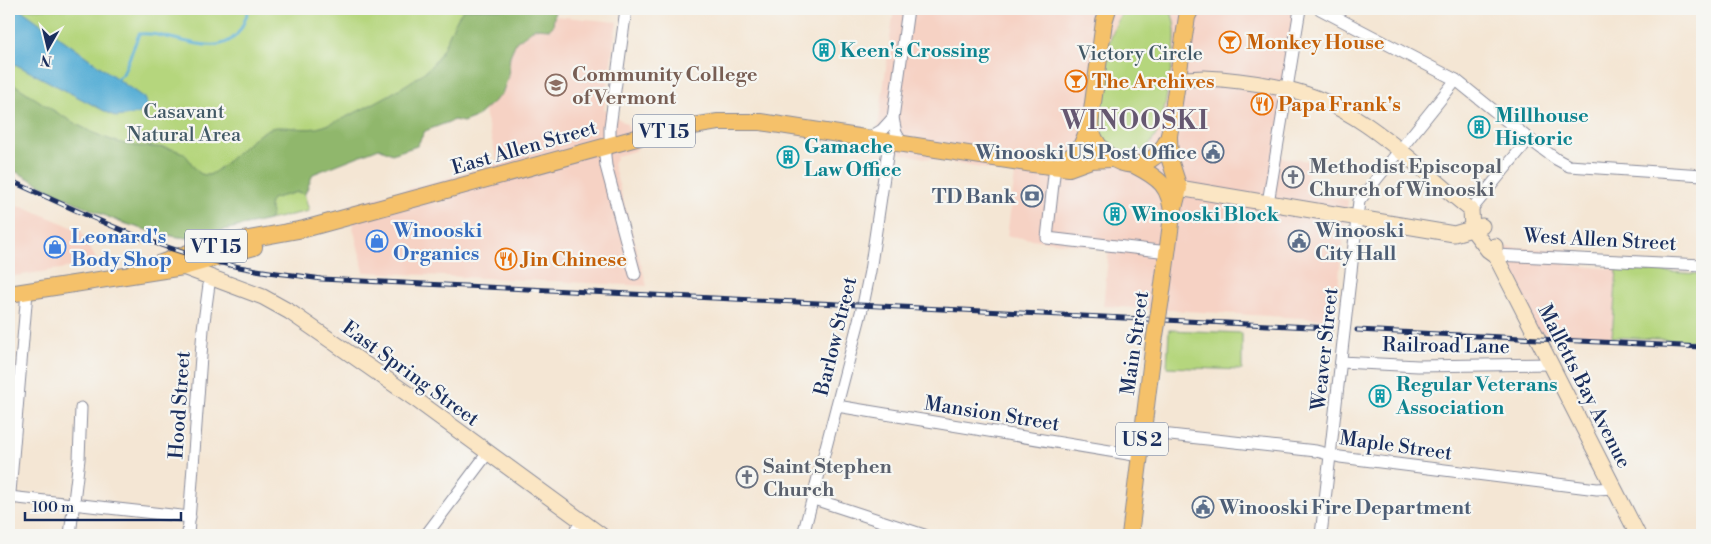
<svg xmlns="http://www.w3.org/2000/svg" width="1711" height="544" font-family="'Libre Bodoni',serif">
<rect width="100%" height="100%" fill="#f6f6f2"/>
<filter id="ink" filterUnits="userSpaceOnUse"><feTurbulence type="fractalNoise" baseFrequency=".02" numOctaves="2"/><feDisplacementMap in="SourceGraphic" scale="10" xChannelSelector="R" yChannelSelector="G"/><feConvolveMatrix kernelMatrix="1 2 1 2 8 2 1 2 1" color-interpolation-filters="sRGB"/></filter>
<filter id="wash" filterUnits="userSpaceOnUse"><feTurbulence type="fractalNoise" baseFrequency=".0096" numOctaves="4" result="noise"/><feDisplacementMap in="SourceGraphic" scale="20" xChannelSelector="R" yChannelSelector="G"/><feGaussianBlur stdDeviation="1.12" result="paint"/><feColorMatrix in="noise" values="0 0 0 0 0 0 0 0 0 0 0 0 0 0 0 0 0 1.4 0 .05"/><feComposite in="paint" operator="in"/></filter>
<g filter="url(#wash)">
<rect width="100%" height="100%" fill="#f4e6d4"/>
<g fill="#f6d2c4">
<polygon points="894,9 1300,9 1281,157 1309,161 1305,192 1348,200 1334,320 1103,306 1109,249 1007,236 1015,174 875,149"/>
<polygon points="554,16 617,22 604,109 627,124 637,150 617,156 613,164 647,286 364,272 348,206 498,164 484,110 502,94 508,77 510,56 516,42 535,28 553,26"/>
<polygon points="22,206 81,231 98,263 9,277 9,207"/>
<polygon points="1501,247 1568,250 1567,265 1617,269 1612,337 1528,332"/>
</g>
<g fill="#b5d67d" stroke="#68826e">
<polygon points="9,9 553,9 533,26 300,178 309,211 187,238 173,236 119,222 9,168"/>
<path d="M 1125,9 L 1170,9 C 1180,32 1173,57 1169,81 C 1165,106 1159,167 1119,150 C 1107,145 1101,136 1098,124 C 1103,86 1102,41 1125,9 Z"/>
<polygon points="1617,269 1702,274 1702,341 1612,337"/>
<polygon points="1169,330 1242,333 1242,370 1167,367"/>
</g>
<path fill="#90b76c" stroke="#567365" d="M 464,9 L 555,9 L 553,26 L 550,29 L 535,28 L 516,42 L 510,56 L 508,77 L 502,94 L 476,117 L 463,122 L 454,120 L 425,131 L 417,146 L 392,154 L 379,148 L 313,174 L 305,194 L 297,192 L 272,199 L 269,205 L 272,213 L 269,220 L 187,238 C 123,231 64,197 9,168 L 9,81 C 45,104 83,134 125,144 C 144,149 162,144 181,152 C 192,157 193,176 208,175 C 217,175 253,134 271,128 C 287,124 305,133 324,126 C 348,118 412,85 430,67 C 447,51 449,26 464,9 Z"/>
<polygon fill="#59afd6" stroke="#3a6f9a" points="9,9 20,9 144,98 148,107 138,114 116,117 9,61"/>
<g fill="none" stroke-linecap="round" stroke-linejoin="round">
<path stroke="#59afd6" stroke-width="3" d="M 115,80 L 123,74 L 139,34 C 169,30 219,64 240,30 C 244,24 246,16 249,9"/>
</g>
</g>
<g filter="url(#ink)">
<g fill="none" stroke-linecap="round" stroke-linejoin="round">
<g stroke="#888a99" stroke-width="13">
<g id="street">
<polyline points="1320,9 1456,80 1529,139 1556,159 1569,166 1702,175"/>
<polyline points="865,140 882,130 893,118"/>
<polyline points="610,145 610,127 626,9"/>
<polyline points="903,145 896,133 893,118 908,9"/>
<polyline points="604,146 606,166 635,274"/>
<polyline points="1055,166 1047,238 1168,252"/>
<polyline points="1268,203 1300,9"/>
<polyline points="1471,210 1529,139"/>
<polyline points="1495,255 1702,265"/>
<polyline points="1341,362 1418,366 1550,364"/>
<polyline points="837,406 1140,456"/>
<polyline points="1143,432 1316,451 1340,457 1597,489 1614,488"/>
<polyline points="9,497 190,517"/>
<polyline points="814,499 924,535"/>
<polyline points="9,504 27,292"/>
<polyline points="70,535 79,459 81,408"/>
<polyline points="188,535 203,329 210,277"/>
<polyline points="426,535 487,454"/>
<polyline points="572,535 582,522"/>
<polyline points="803,535 863,305 870,271 889,143"/>
<polyline points="1321,535 1359,201 1456,80"/>
</g>
</g>
<g stroke="#888a99" stroke-width="17">
<g id="secondary">
<path d="M 1177,78 C 1187,80 1195,78 1204,78 C 1229,79 1263,84 1287,89 C 1361,105 1414,165 1471,210 L 1472,229 L 1488,250 L 1495,255"/>
<polyline points="1179,188 1454,234 1482,226"/>
<polyline points="1495,246 1495,255 1638,535"/>
<polyline points="183,267 263,297 290,312 415,399 601,535"/>
</g>
</g>
<g stroke="#888a99" stroke-width="18">
<g id="primary">
<path d="M 1108,9 L 1104,22 L 1090,125 C 1099,168 1151,182 1169,136"/>
<polyline points="1059,164 1079,151 1090,125"/>
<path d="M 1134,165 C 1159,178 1171,186 1172,216 L 1161,299"/>
<polyline points="1172,216 1179,188 1170,160 1169,136 1187,17 1191,9"/>
<polyline points="132,274 188,253 237,241 304,229 662,131 718,122 761,122 1033,164 1069,168 1091,160 1110,159"/>
<polyline points="9,294 183,267 254,247"/>
<polyline points="1130,535 1154,342"/>
</g>
</g>
<use href="#street" stroke="#fff" stroke-width="11"/>
<use href="#secondary" stroke="#fbe6c4" stroke-width="15"/>
<use href="#primary" stroke="#f5c16b" stroke-width="16"/>
<g stroke="#1b2f5e" stroke-width="5">
<g id="rail">
<path d="M 9,180 C 80,212 150,247 226,264 C 257,272 290,274 321,279 L 1332,328"/>
<polyline points="1357,330 1702,347"/>
</g>
</g>
<use href="#rail" stroke="#f6f6f2" stroke-width="3" stroke-dasharray="9" stroke-linecap="butt"/>
<g stroke="#888a99" stroke-width="18" stroke-linecap="butt">
<polyline id="primary-bridge" points="1154,342 1161,299"/>
</g>
<use href="#primary-bridge" stroke="#f5c16b" stroke-width="16"/>
</g>
</g>
<defs>
<g id="bar-ring" transform="scale(1.125)"><circle r="9.5" fill="#f6f6f2" stroke="#e8710a" stroke-width="1.5"/><path d="M-6-5H6L.8 .8V4.5H3.5V6h-7V4.5H-.8V.8Z" fill="#e8710a"/></g>
<g id="building-ring" transform="scale(1.125)"><circle r="9.5" fill="#f6f6f2" stroke="#0f9aa8" stroke-width="1.5"/><path d="M-4-6H4V6H1V3H-1V6H-4ZM-2.5-4.3h1.7v1.8h-1.7ZM.8-4.3h1.7v1.8H.8ZM-2.5-1h1.7V.8h-1.7ZM.8-1h1.7V.8H.8Z" fill="#0f9aa8"/></g>
<g id="university-ring" transform="scale(1.125)"><circle r="9.5" fill="#f6f6f2" stroke="#8d6e63" stroke-width="1.5"/><path d="M0-5L7-2L0 1L-7-2ZM-4 1L0 2.5L4 1V4Q0 6-4 4Z" fill="#8d6e63"/></g>
<g id="restaurant-ring" transform="scale(1.125)"><circle r="9.5" fill="#f6f6f2" stroke="#e8710a" stroke-width="1.5"/><path d="M-5-6h1v4h1v-4h1v4h1v-4h1v5L-1.5 .5V6h-2V.5L-5-1ZM5-6V6H3V1.5H1.5Q1.5-4 5-6Z" fill="#e8710a"/></g>
<g id="civic-ring" transform="scale(1.125)"><circle r="9.5" fill="#f6f6f2" stroke="#5c6f8a" stroke-width="1.5"/><path d="M-.6-6.5H3V-4.5H.6V-3L4-1V1h2V6H-6V1h2V-1L-.6-3ZM-1.2 2.5V6h2.4V2.5Z" fill="#5c6f8a"/></g>
<g id="church-ring" transform="scale(1.125)"><circle r="9.5" fill="#f6f6f2" stroke="#6b7280" stroke-width="1.5"/><path d="M-1.2-6h2.4v3.5h3.3v2.4h-3.3V6h-2.4V-.1h-3.3v-2.4h3.3Z" fill="#6b7280"/></g>
<g id="bank-ring" transform="scale(1.125)"><circle r="9.5" fill="#f6f6f2" stroke="#5c6f8a" stroke-width="1.5"/><path d="M-6-4H6V4H-6ZM0-2.3a2.3 2.3 0 1 0 0 4.6a2.3 2.3 0 1 0 0-4.6Z" fill="#5c6f8a"/></g>
<g id="shop-ring" transform="scale(1.125)"><circle r="9.5" fill="#f6f6f2" stroke="#3f7fe0" stroke-width="1.5"/><path d="M-5-2.5h2.3a2.7 3.5 0 0 1 5.4 0H5L5.5 6h-11ZM-1.5-2.5h3a1.5 2.3 0 0 0-3 0Z" fill="#3f7fe0"/></g>
</defs>
<g fill-rule="evenodd">
<use href="#bar-ring" x="1230" y="42"/>
<use href="#building-ring" x="824" y="50"/>
<use href="#bar-ring" x="1076" y="81"/>
<use href="#university-ring" x="556" y="85"/>
<use href="#restaurant-ring" x="1262" y="104"/>
<use href="#building-ring" x="1479" y="127"/>
<use href="#civic-ring" x="1213" y="152"/>
<use href="#building-ring" x="788" y="157"/>
<use href="#church-ring" x="1293" y="177"/>
<use href="#bank-ring" x="1032" y="196"/>
<use href="#building-ring" x="1115" y="214"/>
<use href="#shop-ring" x="377" y="241"/>
<use href="#civic-ring" x="1299" y="241"/>
<use href="#shop-ring" x="55" y="247"/>
<use href="#restaurant-ring" x="506" y="259"/>
<use href="#building-ring" x="1380" y="396"/>
<use href="#church-ring" x="747" y="477"/>
<use href="#civic-ring" x="1203" y="507"/>
</g>
<g text-anchor="middle" stroke-width="4.5" stroke-linejoin="round" paint-order="stroke">
<g fill="#f6f6f2" stroke="#5d6b8a" stroke-width="1">
<rect x="633" y="114.5" width="62" height="33" rx="4"/>
<rect x="185" y="229.5" width="62" height="33" rx="4"/>
<rect x="1116" y="422.5" width="52" height="33" rx="4"/>
</g>
<g font-size="19" font-weight="bold" fill="#1b2f5e">
<text x="664" y="138">VT 15</text>
<text x="216" y="253">VT 15</text>
<text x="1142" y="446">US 2</text>
</g>
<g font-size="20" font-weight="bold" fill="#c56008" stroke="#f6f6f2" text-anchor="start">
<text x="1246" y="49">Monkey House</text>
<text x="1092" y="88">The Archives</text>
<text x="1278" y="111">Papa Frank's</text>
<text x="522" y="266">Jin Chinese</text>
</g>
<g font-size="20" font-weight="bold" fill="#0d838f" stroke="#f6f6f2" text-anchor="start">
<text x="840" y="57">Keen's Crossing</text>
<text x="1495" y="122">Millhouse<tspan x="1495" dy="23">Historic</tspan></text>
<text x="804" y="153">Gamache<tspan x="804" dy="23">Law Office</tspan></text>
<text x="1131" y="221">Winooski Block</text>
<text x="1396" y="391">Regular Veterans<tspan x="1396" dy="23">Association</tspan></text>
</g>
<g font-size="20" fill="#425966" stroke="#f6f6f2">
<text x="1140" y="60">Victory Circle</text>
<text x="184" y="118">Casavant<tspan x="184" dy="23">Natural Area</tspan></text>
</g>
<g font-size="20" font-weight="bold" fill="#785e54" stroke="#f6f6f2" text-anchor="start">
<text x="572" y="81">Community College<tspan x="572" dy="23">of Vermont</tspan></text>
</g>
<g font-size="20" fill="#1b2f5e" stroke="#f6f6f2">
<text transform="translate(524 147) rotate(-16)" y="7">East Allen Street</text>
<text transform="translate(1600 239) rotate(3)" y="7">West Allen Street</text>
<text transform="translate(835 336) rotate(-76)" y="7">Barlow Street</text>
<text transform="translate(1134 343) rotate(-82)" y="7">Main Street</text>
<text transform="translate(1446 345) rotate(1)" y="7">Railroad Lane</text>
<text transform="translate(1324 349) rotate(-84)" y="7">Weaver Street</text>
<text transform="translate(411 373) rotate(36)" y="7">East Spring Street</text>
<text transform="translate(1585 386) rotate(63)" y="7">Malletts Bay Avenue</text>
<text transform="translate(179 405) rotate(-86)" y="7">Hood Street</text>
<text transform="translate(992 413) rotate(9)" y="7">Mansion Street</text>
<text transform="translate(1396 445) rotate(8)" y="7">Maple Street</text>
</g>
<g font-size="20" font-weight="bold" fill="#4e5e75" stroke="#f6f6f2" text-anchor="end">
<text x="1197" y="159">Winooski US Post Office</text>
<text x="1016" y="203">TD Bank</text>
<text x="1315" y="237" text-anchor="start">Winooski<tspan x="1315" dy="23">City Hall</tspan></text>
<text x="1219" y="514" text-anchor="start">Winooski Fire Department</text>
</g>
<g font-size="20" font-weight="bold" fill="#5b616d" stroke="#f6f6f2" text-anchor="start">
<text x="1309" y="173">Methodist Episcopal<tspan x="1309" dy="23">Church of Winooski</tspan></text>
<text x="763" y="473">Saint Stephen<tspan x="763" dy="23">Church</tspan></text>
</g>
<g font-size="20" font-weight="bold" fill="#366cbe" stroke="#f6f6f2" text-anchor="start">
<text x="393" y="237">Winooski<tspan x="393" dy="23">Organics</tspan></text>
<text x="71" y="243">Leonard's<tspan x="71" dy="23">Body Shop</tspan></text>
</g>
<g font-size="25" font-weight="bold" letter-spacing="1" fill="#665871" stroke="#f6f6f2">
<text x="1135" y="129">WINOOSKI</text>
</g>
</g>
<rect width="1711" height="544" fill="none" stroke="#f6f6f2" stroke-width="30"/>
<g transform="translate(48 48) rotate(188)" stroke="#f6f6f2" stroke-width="4" paint-order="stroke">
<path d="M0-4L9 19L0 12L-9 19Z" fill="#1b2f5e"/>
<text y="-8" font-size="14" font-weight="bold" text-anchor="middle" fill="#1b2f5e">N</text>
</g>
<path d="M25 512v8h156v-8" fill="none" stroke="#1b2f5e" stroke-width="2.5"/>
<text x="32" y="512" font-size="15" fill="#1b2f5e" stroke="#f6f6f2" stroke-width="4" paint-order="stroke">100 m</text>
</svg>
